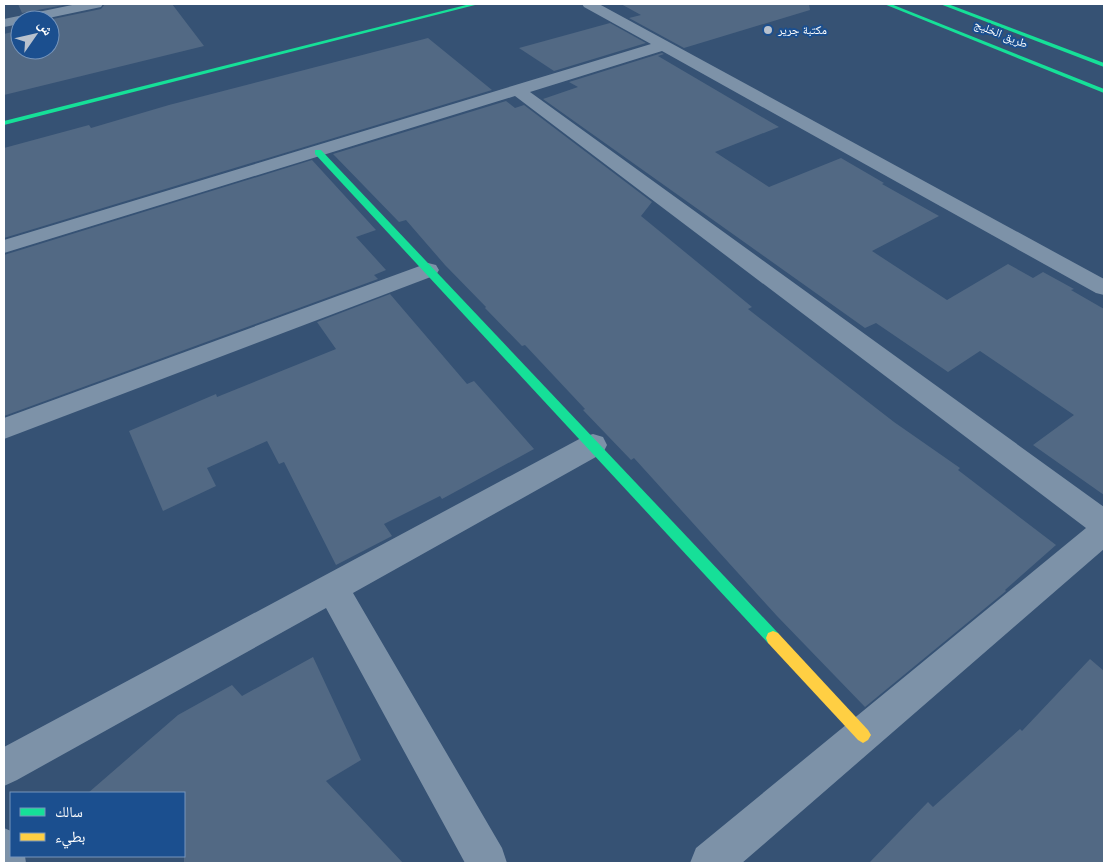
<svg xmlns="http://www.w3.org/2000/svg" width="1108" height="867" font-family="Arial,'Noto Naskh Arabic',sans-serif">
<rect width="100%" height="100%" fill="#365274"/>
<g fill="#526984">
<polygon points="18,4 69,4 22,13"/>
<polygon points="105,4 172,4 204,46 4,95 4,34 20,30 20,50 50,50 50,20 48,20 101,9"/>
<polygon points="621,4 809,4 810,10 684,48 629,18 641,15"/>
<polygon points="610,23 646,43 554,71 519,48"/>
<polygon points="428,38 492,90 4,238 4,148 89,125 91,128 169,105"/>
<polygon points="662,53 664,54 658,56 779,127 715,152 769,187 841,158 884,183 882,184 939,216 872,251 947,300 1008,264 1033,278 1043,272 1074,289 1071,290 1104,309 1104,495 1033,445 1074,415 980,351 948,372 876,323 865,328 543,99 578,87 569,82"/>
<polygon points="506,101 515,108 524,105 652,202 641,216 752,307 748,309 894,422 960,468 958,470 1056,545 1005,590 1006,591 865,707 777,616 634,458 631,460 583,410 585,409 525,345 522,346 485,308 486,307 445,265 406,220 399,222 333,154"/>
<polygon points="312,160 376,230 356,237 386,270 374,275 378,279 4,416 4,255"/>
<polygon points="390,294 467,384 474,381 534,449 442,499 440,496 384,524 392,536 336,565 284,462 279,464 267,441 207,468 216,486 163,511 129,431 216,394 217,397 336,349 317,322"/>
<polygon points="313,657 361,760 326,781 403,863 184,863 184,793 88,793 178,715 232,685 242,696"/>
<polygon points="1090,659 1104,671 1104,863 869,863 928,802 933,807 1020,729 1022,731"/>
</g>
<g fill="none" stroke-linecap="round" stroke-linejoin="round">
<g fill="#7d92a8" fill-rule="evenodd">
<polygon points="77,4 103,4 101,7 39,20 20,20 20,24 4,27 4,19"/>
<polygon points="582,4 599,4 1104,279 1104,295 1096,293 662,51 530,92 1104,507 1104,549 742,863 690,863 696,848 1086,528 515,96 4,253 4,240 651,44 584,7"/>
<polygon points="428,263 436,265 439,270 436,275 4,439 4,418"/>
<polygon points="593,434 603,437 607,445 603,453 353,593 502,848 507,863 465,863 326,608 17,780 4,786 4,747 583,437"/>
<polygon points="4,828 11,831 11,856 25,856 26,863 4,863"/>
</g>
<g fill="#16e098" fill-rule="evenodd">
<polygon points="470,4 479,4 4,125 4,121"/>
<polygon points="884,4 891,4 1104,89 1104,93"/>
<polygon points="940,4 948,4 1104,63 1104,67"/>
<polygon points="315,150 321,150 778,633 780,638 778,643 773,645 768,643 315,154"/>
</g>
<polygon fill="#ffcf43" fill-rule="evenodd" points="773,631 778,633 868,730 871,735 868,740 863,743 858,740 768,643 766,638 768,633"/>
</g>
<circle fill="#b9c2ce" stroke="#1b4f8f" stroke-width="2" cx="768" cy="30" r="5"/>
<g text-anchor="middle" stroke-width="4" stroke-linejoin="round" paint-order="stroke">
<g font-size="12" fill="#fff" stroke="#1b4f8f" text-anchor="start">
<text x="778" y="34">مكتبة جرير</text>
</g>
<g font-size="12" fill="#fff" stroke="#1b4f8f">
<text transform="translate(1001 34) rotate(22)" y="4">طريق الخليج</text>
</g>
</g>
<rect width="1108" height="867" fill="none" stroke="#ffffff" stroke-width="10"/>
<rect x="10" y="792" width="175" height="65" fill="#1b4f8f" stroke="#7695bc"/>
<rect x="20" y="808" width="25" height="8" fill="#16e098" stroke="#7695bc"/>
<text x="55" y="817" font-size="15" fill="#ffffff">سالك</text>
<rect x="20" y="833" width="25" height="8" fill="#ffcf43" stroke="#7695bc"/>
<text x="55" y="842" font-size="15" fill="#ffffff">بطيء</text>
<g transform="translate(35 35) rotate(56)"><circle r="24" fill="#1b4f8f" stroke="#7695bc"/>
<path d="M0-4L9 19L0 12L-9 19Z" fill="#b9c2ce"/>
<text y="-8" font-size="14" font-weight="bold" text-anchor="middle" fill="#ffffff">ش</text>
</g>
</svg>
